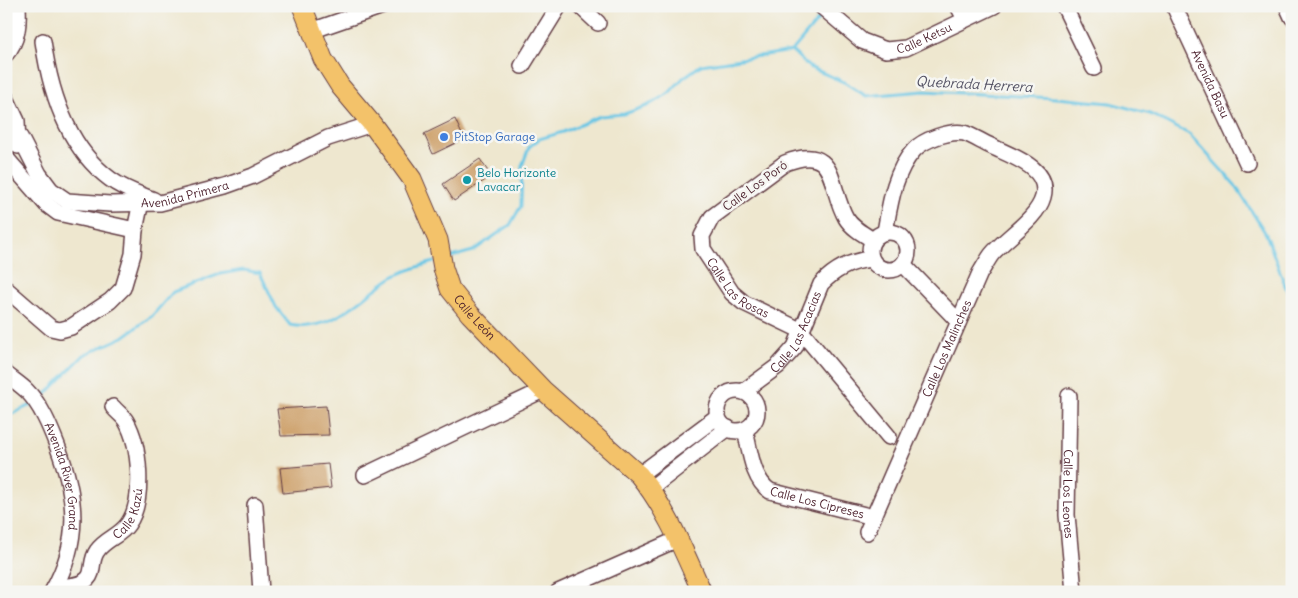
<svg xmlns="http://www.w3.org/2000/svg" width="1298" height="598" font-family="Delius,sans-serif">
<rect width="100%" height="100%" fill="#f6f6f2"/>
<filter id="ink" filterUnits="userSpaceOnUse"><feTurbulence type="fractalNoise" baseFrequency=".02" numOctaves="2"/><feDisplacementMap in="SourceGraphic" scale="10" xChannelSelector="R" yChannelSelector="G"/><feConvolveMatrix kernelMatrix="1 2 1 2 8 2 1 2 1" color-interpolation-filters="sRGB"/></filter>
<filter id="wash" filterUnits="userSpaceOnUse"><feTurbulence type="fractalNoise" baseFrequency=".0096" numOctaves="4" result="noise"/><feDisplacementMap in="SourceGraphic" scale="20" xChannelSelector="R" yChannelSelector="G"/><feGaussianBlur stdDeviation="1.12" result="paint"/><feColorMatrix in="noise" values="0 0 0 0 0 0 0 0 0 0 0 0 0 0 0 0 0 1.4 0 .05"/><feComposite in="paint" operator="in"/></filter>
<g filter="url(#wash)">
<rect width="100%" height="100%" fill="#eee7cf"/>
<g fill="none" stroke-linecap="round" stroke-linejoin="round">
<g stroke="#67c6e5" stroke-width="3">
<polyline points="792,51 824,13"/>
<polyline points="448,258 473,251 510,225 521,206 522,166 529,147 539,139 563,132 600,116 624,114 647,106 669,93 683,78 701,65 792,51 809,67 844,82 866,96 924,91 1056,98 1110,103 1150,114 1189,134 1235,185 1266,234 1292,304"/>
<path d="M 40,400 L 84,355 L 123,337 L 152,316 L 173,292 L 220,274 L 244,270 L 260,273 L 276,307 L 290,325 C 331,334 360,298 391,278 C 405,270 420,266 434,262"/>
<polyline points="6,417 33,404"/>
<polyline points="1292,505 1290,527 1292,535"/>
</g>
</g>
<g id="blocks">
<g fill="#cda06a">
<polygon points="455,119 464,139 433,154 424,134"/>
<polygon points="480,159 491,176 454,201 443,184"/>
<polygon points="326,406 329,435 281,436 277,409"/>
<polygon points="328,464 331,488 283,493 280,468"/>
</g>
</g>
</g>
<g filter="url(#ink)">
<use href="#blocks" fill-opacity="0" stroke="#633d44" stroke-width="1"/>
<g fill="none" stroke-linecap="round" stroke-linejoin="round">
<g stroke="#633d44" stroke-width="18">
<g id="minor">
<polyline points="580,6 598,23"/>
<path id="s1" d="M 821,6 L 862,41 L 886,50 L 906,48 L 994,6"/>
<polyline points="958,6 965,19"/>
<polyline points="1064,6 1094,68"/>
<path id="s2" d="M 1174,6 L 1247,163"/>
<polyline points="1287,6 1292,17"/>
<polyline points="311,31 383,6"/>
<path d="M 43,41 C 50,91 67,147 110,179 C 123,189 139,194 154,200"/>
<path d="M 6,54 C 18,41 19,23 18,6"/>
<polyline points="522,66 559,6"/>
<polyline points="6,98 17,121 18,146"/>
<path id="s3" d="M 20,137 L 39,174 L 51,190 L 67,201 L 110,204 L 160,203 L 225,186 L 253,176 L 328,138 L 372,124"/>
<polyline points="6,158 46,204 58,213 135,230"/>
<circle cx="889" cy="251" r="19"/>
<path id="s4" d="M 873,240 C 863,234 852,228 846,218 C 828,187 838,142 785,163 L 712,217 L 702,236 L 703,249 L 732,293 L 744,303 L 800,330 L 889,437"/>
<polyline points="903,264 958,321"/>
<polyline points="6,289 51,328 60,330 71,327 110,301 123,288 133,254 135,230 141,202"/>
<path id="s5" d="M 6,374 C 13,380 21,385 27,391 C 41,405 50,427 57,445 C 77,497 81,541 52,592"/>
<circle cx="737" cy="411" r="20"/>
<path id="s6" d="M 744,391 L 778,366 L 795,347 L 821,284 C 834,270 851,261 871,259"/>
<path id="s7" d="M 1069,396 L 1067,515 L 1074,592"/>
<path id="s8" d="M 745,430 C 750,450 752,479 770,491 L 873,517"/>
<polyline points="365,475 543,390"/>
<polyline points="639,475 718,416"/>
<polyline points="650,489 728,428"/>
<polyline points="255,505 261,592"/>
<path id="s9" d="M 867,532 L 980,273 C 984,267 988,259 992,254 C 1006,237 1037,219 1043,197 C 1051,168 1011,156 991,146 C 982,142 973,136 964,133 C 950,130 923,140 914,150 C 894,172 890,204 885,232"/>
<path id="s10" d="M 55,587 C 66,586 87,587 91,573 C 93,565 92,558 97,551 C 105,539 120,536 128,524 C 145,500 140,445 126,421 C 123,416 117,412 113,407"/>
<polyline points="558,592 678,539"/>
</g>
</g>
<g stroke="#633d44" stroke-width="21">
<g id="major">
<path id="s11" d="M 302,6 L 323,59 L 340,86 L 372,124 L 412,179 L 438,240 L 443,268 L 450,289 L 470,314 L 543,390 L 639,475 C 667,509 684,552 702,592"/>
</g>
</g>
<use href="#minor" stroke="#fff" stroke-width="15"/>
<use href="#major" stroke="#f3c26a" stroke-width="19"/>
</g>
</g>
<circle fill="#3f7fe0" stroke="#f6f6f2" stroke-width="2" cx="444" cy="137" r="5"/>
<circle fill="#0f9aa8" stroke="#f6f6f2" stroke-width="2" cx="467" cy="180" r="5"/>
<g text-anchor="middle" stroke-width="5" stroke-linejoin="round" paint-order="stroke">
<g font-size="12" fill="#4a1f2b" stroke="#f6f6f2">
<text dy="4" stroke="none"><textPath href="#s1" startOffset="120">Calle Ketsu</textPath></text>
<text dy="4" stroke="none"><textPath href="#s2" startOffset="86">Avenida Basu</textPath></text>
<text transform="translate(755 186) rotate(-36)" y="4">Calle Los Poró</text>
<text dy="4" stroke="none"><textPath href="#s3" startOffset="200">Avenida Primera</textPath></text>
<text dy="4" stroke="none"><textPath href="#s4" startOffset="314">Calle Las Rosas</textPath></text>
<text dy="4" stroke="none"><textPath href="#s11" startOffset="361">Calle León</textPath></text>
<text dy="4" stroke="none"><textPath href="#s6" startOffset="81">Calle Las Acacias</textPath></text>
<text dy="4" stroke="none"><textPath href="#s9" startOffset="200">Calle Los Malinches</textPath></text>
<text dy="4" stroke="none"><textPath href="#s5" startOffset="121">Avenida River Grand</textPath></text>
<text dy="4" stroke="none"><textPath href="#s7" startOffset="98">Calle Los Leones</textPath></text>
<text dy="4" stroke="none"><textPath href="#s8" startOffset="116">Calle Los Cipreses</textPath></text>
<text dy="4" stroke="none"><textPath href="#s10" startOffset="115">Calle Kazú</textPath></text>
</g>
<g font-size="12" fill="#366cbe" stroke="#f6f6f2" text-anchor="start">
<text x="454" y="141">PitStop Garage</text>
</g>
<g font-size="12" fill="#0d838f" stroke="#f6f6f2" text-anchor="start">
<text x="477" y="177">Belo Horizonte<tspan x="477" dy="14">Lavacar</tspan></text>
</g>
<g font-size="14" font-style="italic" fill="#535163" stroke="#f6f6f2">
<text transform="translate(974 84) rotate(3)" y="5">Quebrada Herrera</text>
</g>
</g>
<rect width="1298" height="598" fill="none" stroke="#f6f6f2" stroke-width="25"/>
</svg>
